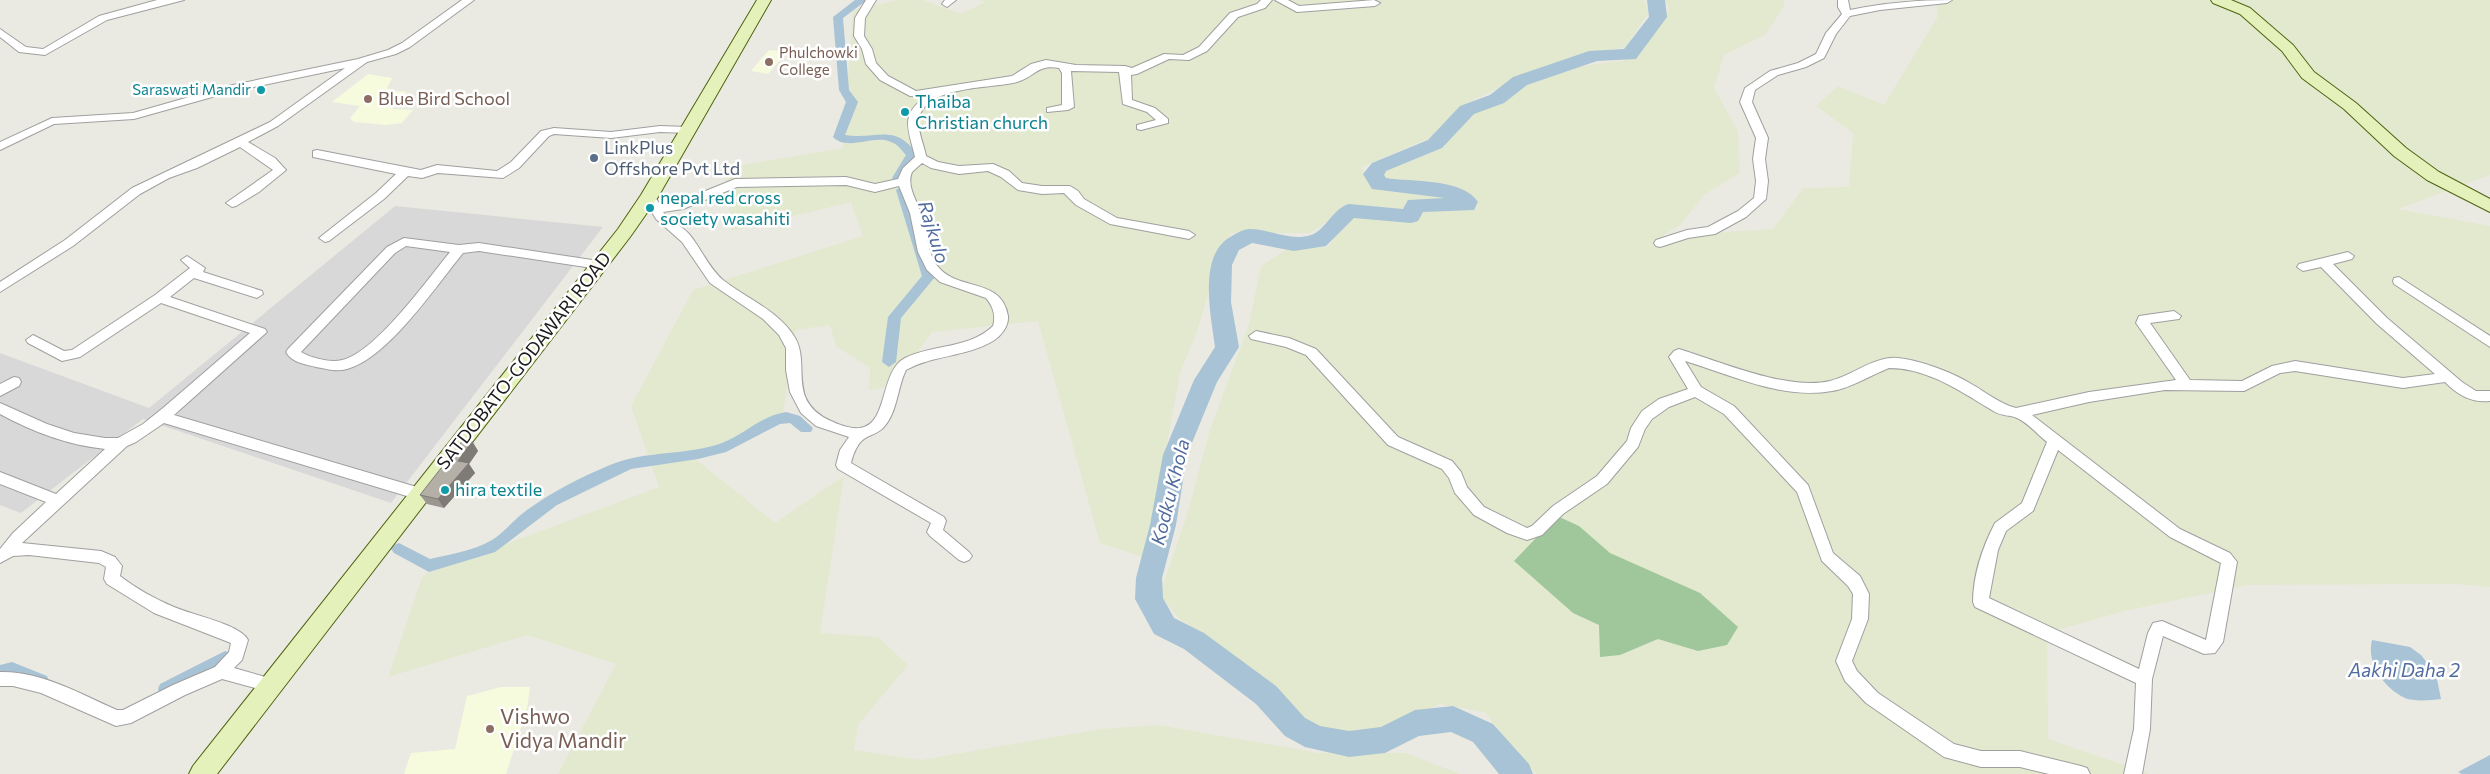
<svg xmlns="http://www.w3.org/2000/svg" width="2490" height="774" font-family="Commissioner,sans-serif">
<rect width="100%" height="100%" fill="#ebeae2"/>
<polygon fill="#d9d8d8" points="395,206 603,227 391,503 143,419 21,513 0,505 0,353 149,408"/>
<g fill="#f5fbdc">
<polygon points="769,50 787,52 768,74 751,71"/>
<polygon points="368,74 392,78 387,88 395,91 407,92 392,109 413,110 402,123 386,125 354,122 350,118 360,106 332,102"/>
<polygon points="501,687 530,687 527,709 506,774 404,774 411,753 455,749 467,696"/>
</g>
<g fill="#e2e9cf">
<polygon points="899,0 923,0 961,14 985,2 979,0 1644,0 1649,12 1625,47 1567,58 1519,78 1468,103 1433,137 1361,167 1374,187 1439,193 1455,199 1421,200 1401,209 1346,209 1310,233 1231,233 1218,261 1196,334 1180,373 1146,558 1100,543 1038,321 932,332 893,386 869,390 870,368 836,346 830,325 795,330 783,415 693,457 775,523 844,476 820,633 878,637 908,665 858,725 854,750 921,760 1101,729 1159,725 1319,753 1406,753 1460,774 558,774 616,664 527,635 388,677 423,575 659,487 631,406 693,290 863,236 851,202 732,231 724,168 843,148 853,10"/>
<polygon points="1664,0 1785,0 1783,8 1766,34 1724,55 1714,88 1738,131 1740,173 1705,194 1680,225 1662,236 1773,229 1803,188 1849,187 1853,133 1816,106 1838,86 1884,105 1938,16 1936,0 2490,0 2490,175 2398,209 2490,226 2490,587 2455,584 2248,585 2124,611 2047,633 2048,739 2150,774 1537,774 1521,759 1485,712 1439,704 1374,736 1335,733 1306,724 1269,687 1208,636 1179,619 1160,594 1186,518 1210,430 1249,324 1261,266 1287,249 1328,247 1350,217 1415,218 1421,209 1478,207 1478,200 1455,186 1417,182 1413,185 1385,180 1381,179 1380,172 1438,150 1470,114 1527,84 1569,68 1626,60 1638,54 1658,29 1669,8"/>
</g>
<polygon fill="#a0c69b" points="1557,516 1579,526 1610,553 1700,593 1738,627 1727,645 1698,651 1658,639 1620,655 1600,657 1599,625 1573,613 1514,561"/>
<g fill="#a7c3d5">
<path d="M 2372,640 L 2410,647 L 2421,655 L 2436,674 L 2441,699 C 2431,700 2415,702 2405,698 C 2384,688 2366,663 2372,640 Z"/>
<polygon points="2490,755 2490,774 2462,774 2458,772"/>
</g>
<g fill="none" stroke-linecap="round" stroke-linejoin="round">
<g fill="#a7c3d5" fill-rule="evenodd">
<path d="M 855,0 L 867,0 L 843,18 L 849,90 L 858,102 L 845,135 C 878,140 894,122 918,155 L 902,181 L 898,182 L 892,178 L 906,155 C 902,151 898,144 891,142 C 874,134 848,152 833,137 L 846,102 L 839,90 L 833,17 Z"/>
<polygon points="902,186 908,190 935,277 901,318 896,362 889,367 882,362 888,317 922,276 896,190"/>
<path d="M 786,412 L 800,416 L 813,428 L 811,432 L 801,432 L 790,423 L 780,424 L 726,452 L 698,459 L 631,469 L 557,505 L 495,552 L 429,572 L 394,553 L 391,549 L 394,545 L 399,543 L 430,559 C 451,554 473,551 492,540 C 505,532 514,519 527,510 C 552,492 581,477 610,465 C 646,450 686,456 722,443 C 745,434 761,416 786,412 Z"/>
<polygon points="225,651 231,653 233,658 231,663 172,694 166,696 160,694 158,689 160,684"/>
<polygon points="12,662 47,676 49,681 47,686 41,688 12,676 0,679 0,665"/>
</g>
<path fill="#a7c3d5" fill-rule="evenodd" d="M 1647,0 L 1665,0 L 1667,17 L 1636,59 L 1597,61 L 1527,85 L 1504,103 L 1474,114 L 1442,148 L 1386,171 L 1384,175 L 1386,178 C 1411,182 1463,178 1478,202 L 1474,210 L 1423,212 L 1418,221 L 1411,223 L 1354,218 L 1326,246 L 1294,251 L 1252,243 L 1239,250 L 1232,265 L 1231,302 L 1239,347 L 1217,382 L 1187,455 L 1176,525 L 1162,578 L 1163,598 L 1174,618 L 1204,633 L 1276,686 L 1305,718 L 1320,726 L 1349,731 L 1381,727 L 1415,710 L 1453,706 L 1493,724 L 1529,764 L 1533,774 L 1499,774 L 1473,742 L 1451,732 L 1419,736 L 1385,753 L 1349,757 L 1305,747 L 1285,736 L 1256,704 L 1184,649 L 1154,634 L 1135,599 L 1136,578 L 1150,525 L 1163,455 L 1194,380 L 1215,347 C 1211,315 1197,254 1232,236 C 1237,233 1243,229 1250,229 C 1270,229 1290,242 1311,235 C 1326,230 1332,209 1349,204 L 1403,209 L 1408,200 L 1445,198 L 1372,189 L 1363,174 L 1372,163 L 1428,140 L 1460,106 L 1490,95 L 1513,77 L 1589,51 L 1624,49 L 1649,17 Z"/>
<g stroke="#9f9f9f" stroke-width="2">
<g id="street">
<polygon points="157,0 184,0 107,20 45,55 19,52 0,37 0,29 26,47 43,49 99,16"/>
<polygon points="462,0 474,0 410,47 396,54 367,62 278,126 248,142 275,158 286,170 259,192 236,206 232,207 226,203 273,170 240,147 197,168 169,178 140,194 73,246 0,292 0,282 65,240 132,188 270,122 345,68 230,92 134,119 54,124 0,150 0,142 52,118 133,113 228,86 358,59 388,50 402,43"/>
<path d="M 866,0 L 876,0 L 865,18 L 864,36 L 872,49 L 876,63 L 888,76 L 916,91 L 1012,76 L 1031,64 L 1046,60 L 1076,65 L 1125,66 L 1132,68 L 1164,54 L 1183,55 L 1199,47 L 1230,13 L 1257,4 L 1261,0 L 1272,0 L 1265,8 L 1238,17 L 1207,51 L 1189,60 L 1169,59 L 1137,74 L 1131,75 L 1132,100 L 1155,108 L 1168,119 L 1168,123 L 1141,130 L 1137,129 L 1137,125 L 1156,120 L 1147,112 L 1123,104 L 1119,72 L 1071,71 L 1074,107 L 1068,110 L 1047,112 L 1047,108 L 1062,105 L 1062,73 L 1059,68 C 1037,64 1035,77 1017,82 C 991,89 925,85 919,119 C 917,131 924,144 926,156 L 938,162 L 959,166 L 993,164 L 1009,171 L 1022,183 L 1042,186 L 1070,186 L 1078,191 L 1084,199 L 1117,218 L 1189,231 L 1195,235 L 1189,239 L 1110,224 L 1076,205 L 1064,193 L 1042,194 L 1018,190 L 1001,177 L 988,171 L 959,174 L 931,168 L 922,163 L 912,172 C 905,188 921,206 924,222 C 928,238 928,257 940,269 C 961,291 1002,278 1008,316 C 1009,326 1001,336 993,341 C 966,357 933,355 906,370 C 897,388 898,412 883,428 C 878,433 873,434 867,437 C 858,441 853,454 851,463 L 944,517 L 946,521 L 943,530 L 969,552 L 972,556 L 969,560 L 964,562 L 959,560 L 930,536 L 927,532 L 931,523 L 838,469 L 836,465 L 840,450 L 849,437 L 816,426 L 801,413 L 790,392 L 786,370 L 786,348 L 779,335 L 763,319 L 710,283 L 682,242 L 656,219 L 643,197 L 649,193 L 653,194 L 659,203 L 676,203 L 735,179 L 846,177 L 875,184 L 898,179 L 903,168 L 915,157 C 909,130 899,116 925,97 L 910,96 L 880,80 L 866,64 L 862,49 L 854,36 L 855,18 ZM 846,185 L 875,192 L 899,186 L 910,213 L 918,252 L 927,270 L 940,282 L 986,298 C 993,306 996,316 993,326 C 969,349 934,344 905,358 C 879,372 889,424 860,428 C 851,429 839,425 831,421 C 785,400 812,364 794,336 C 776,309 747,299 723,280 C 708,267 701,248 689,234 C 681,225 670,221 663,212 L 683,209 L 737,187 Z"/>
<polygon points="945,0 956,0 947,7 942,4"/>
<polygon points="1275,0 1288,0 1299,6 1374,0 1380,3 1375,6 1297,12"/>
<path d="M 1838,0 L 1848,0 L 1850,10 C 1884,3 1917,0 1952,0 L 1947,3 L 1880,10 L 1850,16 L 1836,34 L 1824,58 L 1806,67 L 1778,75 L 1755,90 L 1752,102 L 1768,138 L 1765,159 L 1768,181 L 1766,199 L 1746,217 L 1715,234 L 1688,238 L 1660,247 L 1656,246 L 1654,243 L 1656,240 L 1687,230 L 1708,227 L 1738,211 L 1754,198 L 1756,181 L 1753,159 L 1756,138 L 1740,102 L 1745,88 L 1770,71 L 1798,63 L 1816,54 L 1826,33 L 1842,14 L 1838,7 Z"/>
<polygon points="660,126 688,127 694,130 688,133 660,132 611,138 554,134 549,136 519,168 503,178 438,173 422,178 408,176 384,199 329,241 325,242 319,238 376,193 396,174 313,157 313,151 317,150 421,170 437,165 497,171 511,162 541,131 554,128 611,132"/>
<path d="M 404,238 L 459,245 L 479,243 L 599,261 L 605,265 L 599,269 L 479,251 L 463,253 C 436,286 388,358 347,369 C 337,372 327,369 316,367 C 305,364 292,363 286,352 L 288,349 L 387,247 ZM 406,246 L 450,252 C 428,279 375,353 342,360 C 331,363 311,358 301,352 L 395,253 Z"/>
<path d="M 2348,252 L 2354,256 L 2352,259 L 2333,264 L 2387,318 L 2462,382 L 2476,391 L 2490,391 L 2490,401 C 2471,403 2458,395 2445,382 L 2403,388 L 2295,371 L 2280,373 L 2244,391 L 2165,390 L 2089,402 L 2032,415 L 2180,529 L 2230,553 L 2237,562 L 2223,642 L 2215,653 L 2204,654 L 2163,636 L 2152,679 L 2150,729 L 2142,774 L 2124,774 L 2134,729 L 2136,683 L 1975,607 L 1973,602 C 1973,575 1983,546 1995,523 L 2022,503 L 2047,442 C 2038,435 2027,422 2017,418 C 2010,415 2002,416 1995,412 C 1963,393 1929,368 1889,368 C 1871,375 1851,388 1832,391 C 1783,400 1731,375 1685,361 L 1701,387 L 1734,406 L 1808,485 L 1833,553 L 1860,576 L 1869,594 L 1868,619 L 1852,661 L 1857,671 L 1878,693 L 1954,744 L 1981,751 L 2020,751 L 2081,766 L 2087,768 L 2090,774 L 2049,774 L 2020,767 L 1981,767 L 1944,757 L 1866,703 L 1845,681 L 1836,661 L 1852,619 L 1853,594 L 1848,586 L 1822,561 L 1797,492 L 1724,414 L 1695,397 L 1669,407 L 1652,419 L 1645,429 L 1638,447 L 1607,484 L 1563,514 L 1542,535 L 1527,540 L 1507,533 L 1474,515 L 1455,493 L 1449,478 L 1442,469 L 1388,445 L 1306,355 L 1286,347 L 1251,339 L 1249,336 L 1256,331 L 1289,338 L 1316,349 L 1398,437 L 1452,461 L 1461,472 L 1467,487 L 1484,507 L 1527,528 L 1532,526 L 1553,506 L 1597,476 L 1627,441 L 1631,428 L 1642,411 L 1659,399 L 1688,389 L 1669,357 L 1674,351 L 1679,349 C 1721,362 1788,391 1830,381 C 1852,376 1874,356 1898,358 C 1920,360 1954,373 1973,385 C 1987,393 2000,404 2016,408 L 2089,392 L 2176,380 L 2136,323 L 2139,316 L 2174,311 L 2181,316 L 2179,319 L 2150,323 L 2190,380 L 2242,381 L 2272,366 L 2295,361 L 2403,378 L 2435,374 L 2377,324 L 2321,267 L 2303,271 L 2297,267 L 2299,264 ZM 2058,450 L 2170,537 L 2221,563 L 2206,640 L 2162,621 L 2153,623 L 2148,633 L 2139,669 L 1989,598 L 1998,550 L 2006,531 L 2033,511 Z"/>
<path d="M 187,256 L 205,268 L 203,272 L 262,291 L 263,294 L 257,298 L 194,278 L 170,297 L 265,329 L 267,332 L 174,415 L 420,488 L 425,490 L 427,494 L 425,498 L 420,500 L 164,423 L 136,442 L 127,446 L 22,543 L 101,551 L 115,557 L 122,566 L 120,576 C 137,589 155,599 174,607 C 192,615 240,624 248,640 L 242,660 L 234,668 L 276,680 L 278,685 L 276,690 L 270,692 L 222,679 L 185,695 L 131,723 L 116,726 L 41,693 L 13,686 L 0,686 L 0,672 C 42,671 80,694 117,710 L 123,710 L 173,685 L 215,667 L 229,652 L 231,643 L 154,613 L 107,584 L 104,579 L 106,567 L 99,563 L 29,555 L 13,556 L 0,563 L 0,549 L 13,533 L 46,502 L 0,484 L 0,472 L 56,494 L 105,449 C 68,445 33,432 0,414 L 0,403 L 47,424 L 74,433 L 105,438 L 118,438 L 143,424 L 163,408 L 250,333 L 161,303 L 80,357 L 62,361 L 28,343 L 26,340 L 33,335 L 64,351 L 72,350 L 155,295 L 190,268 L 181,260 Z"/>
<polygon points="2399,277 2490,336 2490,347 2394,284 2393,281 2394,278"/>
<polygon points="14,377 19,378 21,382 19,386 0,396 0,384"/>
</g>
</g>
<g stroke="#4d6410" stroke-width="2">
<g id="secondary">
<polygon points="757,0 771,0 658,197 630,237 217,774 189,774 193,766 618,229 641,195"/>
<polygon points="2211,0 2231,0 2250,8 2293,45 2314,72 2356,103 2406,148 2439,172 2490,199 2490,212 2427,180 2394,156 2344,109 2302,78 2282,51 2240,14 2213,3"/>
</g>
</g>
<use href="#street" fill="#fff" fill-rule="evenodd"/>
<use href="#secondary" fill="#e5f1ba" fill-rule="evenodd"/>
</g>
<polygon fill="#9b9790" points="472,441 478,451 469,464 475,473 444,508 427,504 420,495"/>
<polygon fill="#7e7b76" points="472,441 478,451 469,464 475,473 444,508 438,499 458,461"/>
<polygon fill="#b4b0a8" stroke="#7e7b76" points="463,440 472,441 458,461 469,463 438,499 420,495"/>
<g fill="#8d6e63" stroke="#fff" stroke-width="2">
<circle cx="769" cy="62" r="5"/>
<circle cx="368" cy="99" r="5"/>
<circle cx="490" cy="729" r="5"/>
</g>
<g fill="#0f9aa8" stroke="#fff" stroke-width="2">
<circle cx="261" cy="90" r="5"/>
<circle cx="905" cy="112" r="5"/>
<circle cx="650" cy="208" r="5"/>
<circle cx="445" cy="490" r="5"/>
</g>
<circle fill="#5c6f8a" stroke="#fff" stroke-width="2" cx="594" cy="158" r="5"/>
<g text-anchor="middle" stroke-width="5" stroke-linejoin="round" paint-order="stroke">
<g font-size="15" fill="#785e54" stroke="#fff" text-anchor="start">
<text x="779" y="58">Phulchowki<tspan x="779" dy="17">College</tspan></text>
</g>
<g font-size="15" fill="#0d838f" stroke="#fff" text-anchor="end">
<text x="251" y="95">Saraswati Mandir</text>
</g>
<g font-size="18" fill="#785e54" stroke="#fff" text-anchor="start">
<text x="378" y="105">Blue Bird School</text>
</g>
<g font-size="18" fill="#0d838f" stroke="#fff" text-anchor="start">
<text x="915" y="108">Thaiba<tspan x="915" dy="21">Christian church</tspan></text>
<text x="660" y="204">nepal red cross<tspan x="660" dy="21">society wasahiti</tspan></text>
<text x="455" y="496">hira textile</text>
</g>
<g font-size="18" fill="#4e5e75" stroke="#fff" text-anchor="start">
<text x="604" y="154">LinkPlus<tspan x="604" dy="21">Offshore Pvt Ltd</tspan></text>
</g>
<g font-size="18" fill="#1b1b1b" stroke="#fff">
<text transform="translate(524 361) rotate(-52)" y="6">SATDOBATO-GODAWARI ROAD</text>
</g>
<g font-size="19" font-style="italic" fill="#536c9f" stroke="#fff">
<text transform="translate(934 232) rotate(73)" y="7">Rajkulo</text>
<text transform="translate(1170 492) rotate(-76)" y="7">Kodku Khola</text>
<text x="2404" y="677">Aakhi Daha 2</text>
</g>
<g font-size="21" fill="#785e54" stroke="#fff" text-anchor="start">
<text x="500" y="724">Vishwo<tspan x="500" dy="24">Vidya Mandir</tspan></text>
</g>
</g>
</svg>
